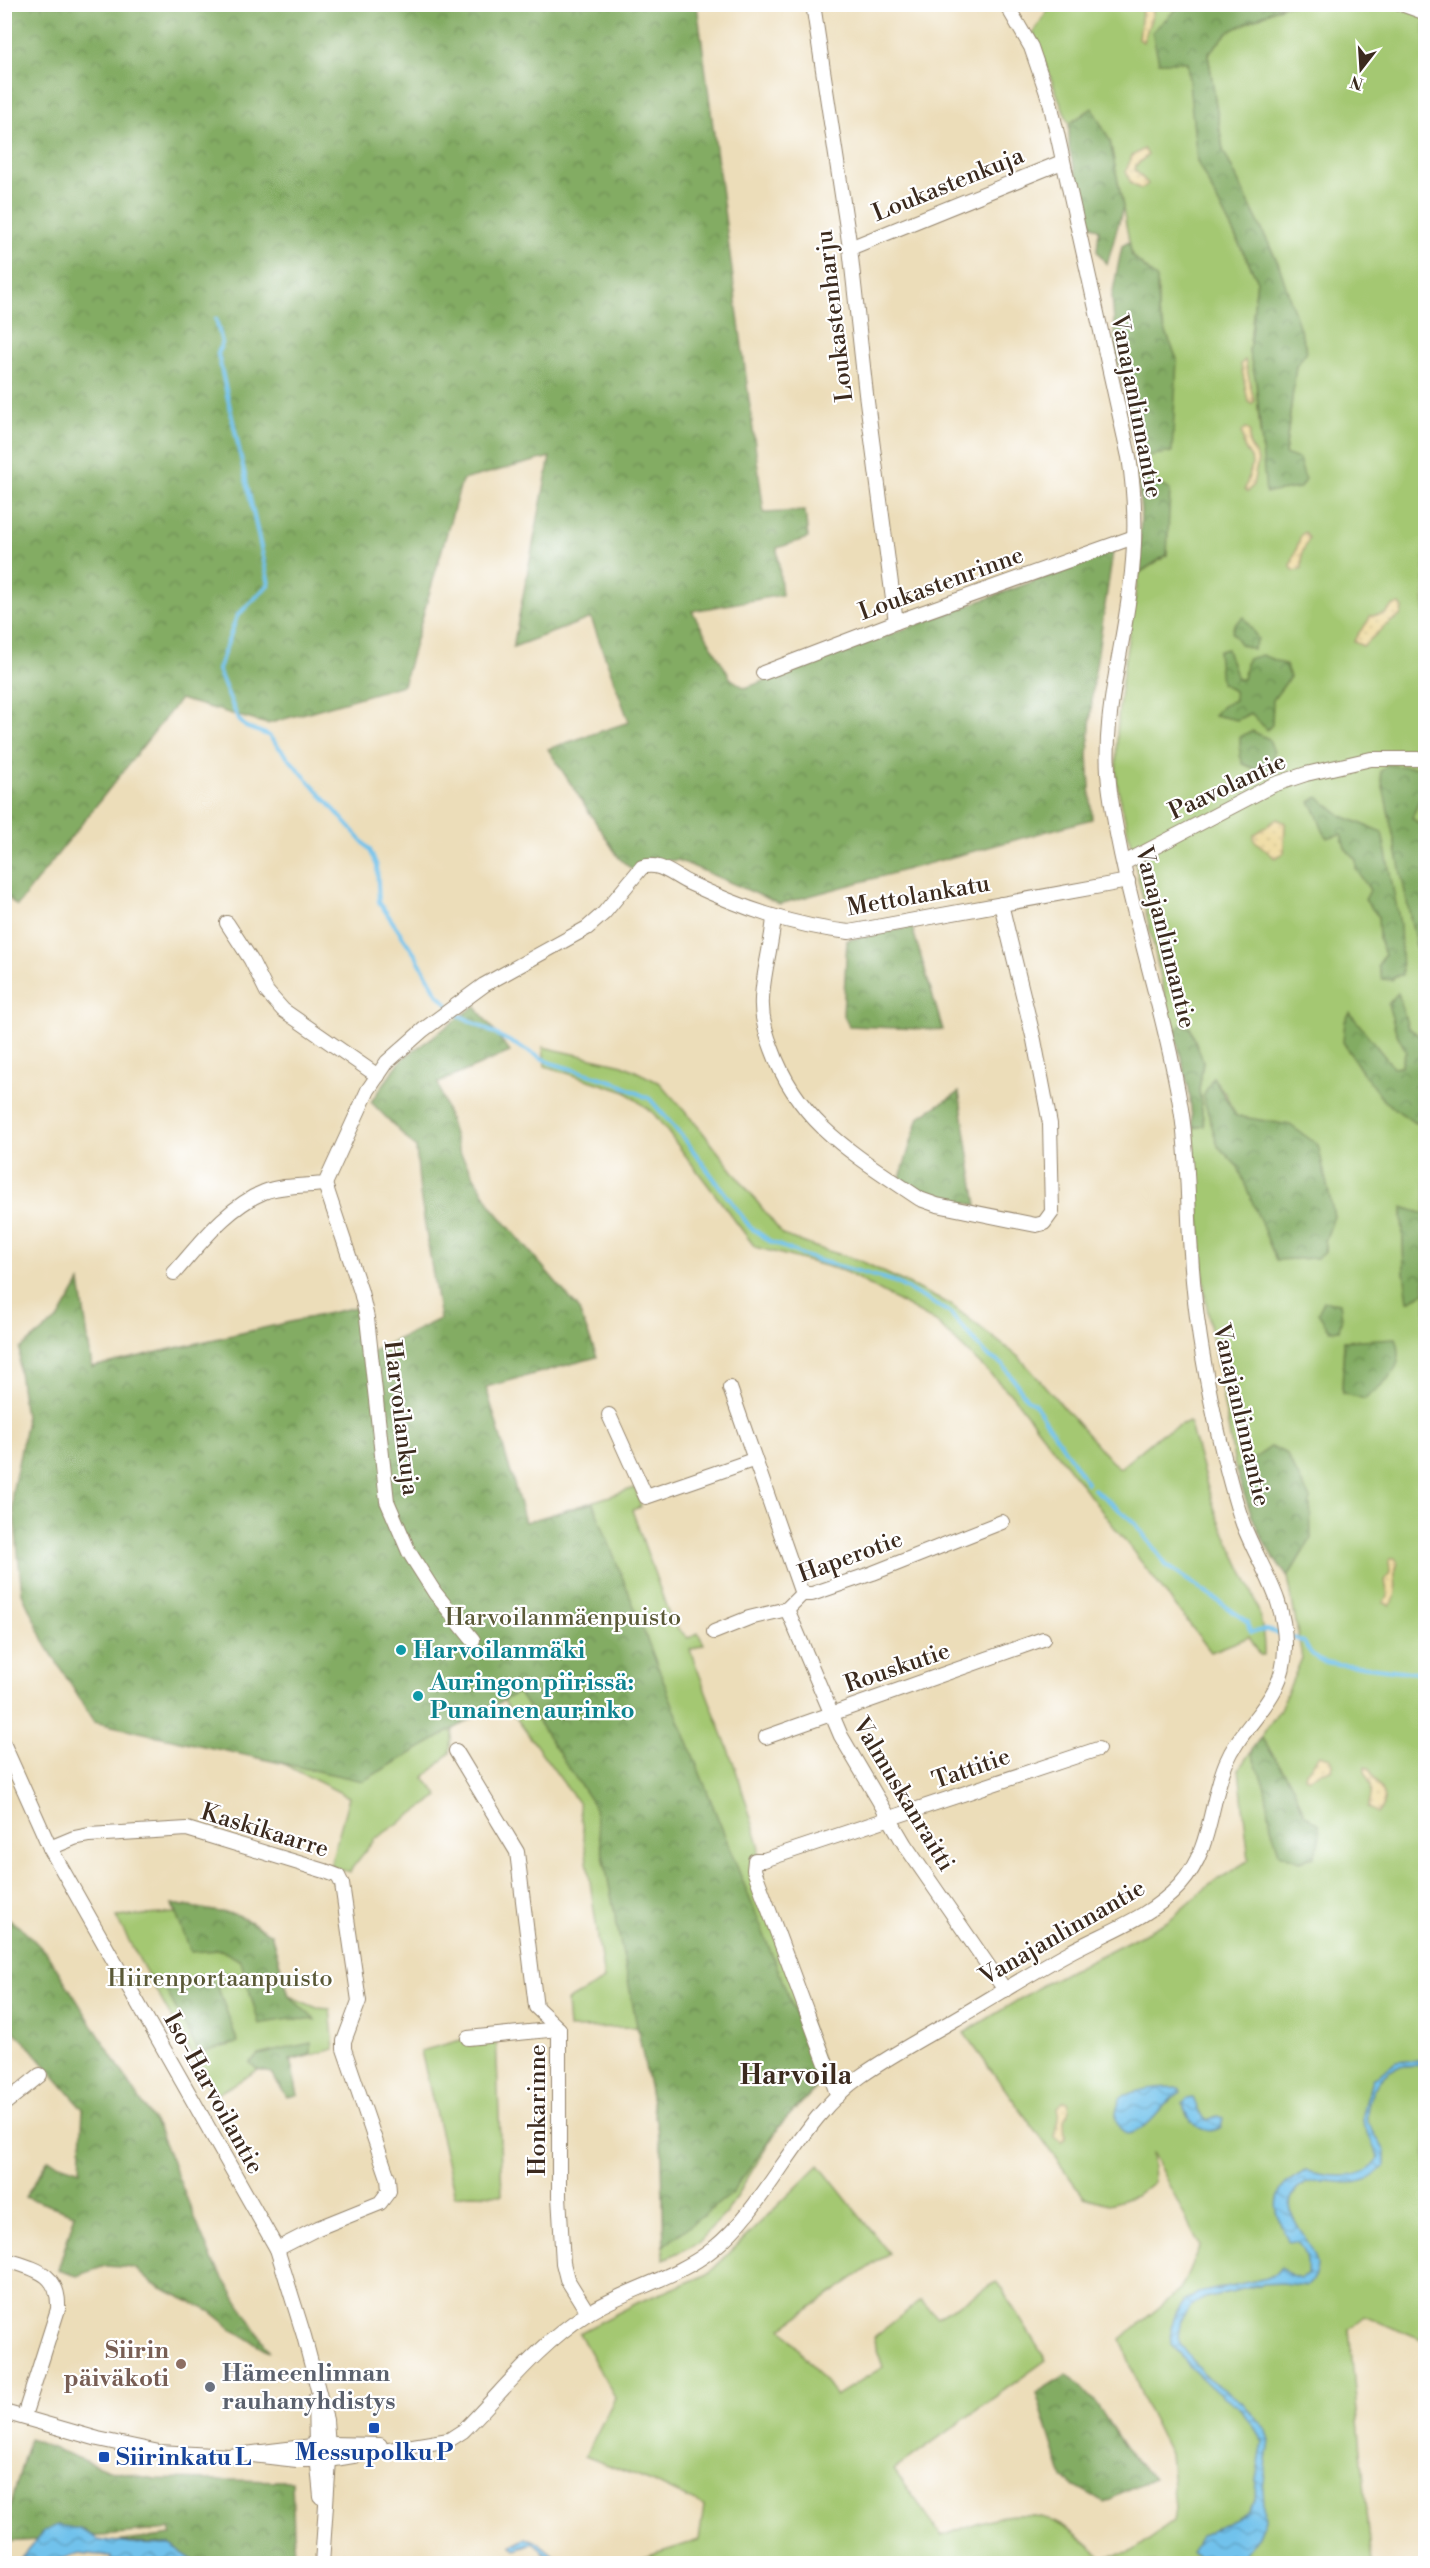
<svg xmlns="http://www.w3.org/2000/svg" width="1430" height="2568" font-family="'Libre Bodoni',serif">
<defs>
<pattern id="forest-crowns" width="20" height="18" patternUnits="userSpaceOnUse" patternTransform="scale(1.5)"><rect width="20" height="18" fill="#83ac64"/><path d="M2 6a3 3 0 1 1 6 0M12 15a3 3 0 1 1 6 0" fill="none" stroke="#6c8c52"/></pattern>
<pattern id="sand-dots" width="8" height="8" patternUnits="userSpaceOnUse" patternTransform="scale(1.5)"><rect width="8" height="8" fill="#eeda9e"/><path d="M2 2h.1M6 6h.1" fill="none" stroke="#cdbb88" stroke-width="1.8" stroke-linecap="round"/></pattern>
<pattern id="water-waves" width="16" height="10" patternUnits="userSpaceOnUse" patternTransform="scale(1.5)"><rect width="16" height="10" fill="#71c2ec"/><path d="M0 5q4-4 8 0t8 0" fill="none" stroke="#5e9ebf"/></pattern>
</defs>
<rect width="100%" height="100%" fill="#fff"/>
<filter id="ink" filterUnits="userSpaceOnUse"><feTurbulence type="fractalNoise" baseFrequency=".0167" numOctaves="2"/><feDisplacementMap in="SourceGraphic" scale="12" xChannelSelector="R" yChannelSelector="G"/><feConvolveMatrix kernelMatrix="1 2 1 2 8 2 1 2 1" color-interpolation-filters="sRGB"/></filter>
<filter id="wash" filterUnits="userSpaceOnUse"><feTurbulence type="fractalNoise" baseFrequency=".008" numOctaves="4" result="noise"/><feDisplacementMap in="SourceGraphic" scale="24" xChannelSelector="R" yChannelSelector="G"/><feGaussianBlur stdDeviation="1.35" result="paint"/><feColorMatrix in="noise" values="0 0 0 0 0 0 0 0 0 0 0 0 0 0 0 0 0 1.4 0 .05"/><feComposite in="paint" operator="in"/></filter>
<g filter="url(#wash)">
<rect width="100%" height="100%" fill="#ecddb9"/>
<g fill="#a4c872" stroke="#707948" stroke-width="1.5" fill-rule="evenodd">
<path d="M 1051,5 L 1182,5 L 1178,7 L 1193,102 L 1197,161 L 1257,279 L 1249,352 L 1256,381 L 1260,434 L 1285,455 L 1296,366 L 1279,265 L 1223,150 L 1208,54 L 1228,32 L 1284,5 L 1425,5 L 1425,829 L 1412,818 L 1422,793 L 1387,765 L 1423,979 L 1425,979 L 1425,1039 L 1408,1029 L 1398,993 L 1396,1032 L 1406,1051 L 1401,1066 L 1393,1067 L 1370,1039 L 1347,1049 L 1383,1100 L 1415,1123 L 1420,1120 L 1418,1098 L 1426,1040 L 1425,1214 L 1402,1208 L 1404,1272 L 1409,1300 L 1426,1292 L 1426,2342 L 1365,2316 L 1349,2329 L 1372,2563 L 627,2563 L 699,2540 L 704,2506 L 662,2486 L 585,2456 L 615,2398 L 579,2333 L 639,2302 L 708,2274 L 819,2165 L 889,2253 L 782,2328 L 836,2396 L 883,2367 L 873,2338 L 921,2300 L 937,2317 L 997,2282 L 1046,2360 L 894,2470 L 942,2536 C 977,2522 1021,2503 1058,2524 C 1074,2532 1088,2546 1102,2557 L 1129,2553 L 1173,2522 L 1175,2508 L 1170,2454 L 1145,2404 L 1121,2339 L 1180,2290 L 1200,2246 L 1152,2152 L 1154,2182 L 1136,2196 L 1109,2204 L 1084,2197 L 964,2033 L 1044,1984 L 1168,1921 L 1208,1886 L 1249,1860 L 1239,1769 L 1280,1709 L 1302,1658 L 1288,1577 L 1311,1538 L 1271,1447 L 1236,1471 L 1205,1296 L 1193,1128 L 1204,1126 L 1199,1090 L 1203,1061 L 1181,1026 L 1174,1036 L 1117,784 C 1113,712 1128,643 1139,573 L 1167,555 L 1138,480 L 1136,458 L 1168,452 L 1171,345 L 1158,313 L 1158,287 L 1153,275 L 1132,256 L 1110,141 L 1092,109 L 1069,124 L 1033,33 ZM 1213,1078 L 1225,1093 L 1236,1116 L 1334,1216 L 1325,1241 L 1325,1252 L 1218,1146 ZM 1344,1341 L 1370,1348 L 1342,1393 Z"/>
<path d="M 543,1047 L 623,1065 L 660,1083 L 701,1130 L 783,1235 L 818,1248 L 859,1260 L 951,1305 L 1020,1358 L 1111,1461 L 1120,1468 L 1161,1434 L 1189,1421 C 1198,1453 1206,1487 1218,1518 C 1238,1566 1265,1601 1264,1655 L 1260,1655 L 1249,1637 L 1211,1652 L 1012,1395 L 936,1322 L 844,1271 L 755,1247 L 654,1114 L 626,1092 L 545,1066 Z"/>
<polygon points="635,1488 641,1507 632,1510 672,1623 688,1638 698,1633 704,1644 690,1650 735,1767 759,1844 758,1857 751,1857 827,2077 780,2125 727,2212 698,2243 664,2259 662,2152 638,2027 569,2028 567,2001 604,1980 579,1804 503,1700 453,1729 450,1753 424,1778 439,1796 375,1839 349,1872 330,1866 349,1797 281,1763 370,1566 526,1523"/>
<polygon points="172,1904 238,1915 271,1934 289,1996 317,2008 330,2009 334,2049 258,2070 214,2096 116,1917 175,1913"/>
<polygon points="496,2034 502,2195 471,2194 455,2196 421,2051 468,2038"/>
</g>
<g fill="url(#forest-crowns)" stroke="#5f6b41" stroke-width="1.5">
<polygon points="1182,4 1284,5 1228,32 1208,54 1223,150 1279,265 1307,351 1296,366 1285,454 1299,459 1305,480 1300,488 1266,493 1256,381 1249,352 1257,279 1197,161 1187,62 1159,62 1152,32"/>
<polygon points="5,5 697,5 764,513 805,511 808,538 777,548 782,595 692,611 731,679 745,688 1113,552 1093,685 1088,755 1092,819 780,904 678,860 648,862 634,871 619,858 548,749 629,722 591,618 513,647 550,457 462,480 403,685 267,724 180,699 17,906 5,895"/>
<polygon points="1092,108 1110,141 1123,207 1107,265 1097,251 1099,230 1090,224 1069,149 1069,124"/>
<polygon points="1129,242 1132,256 1157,279 1158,313 1177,359 1172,452 1136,458 1116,349 1112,296 1122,246"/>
<polygon points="1149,478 1170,490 1167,555 1139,573 1141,512 1138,480"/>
<polygon points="1244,617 1258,639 1253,649 1240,644 1232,632 1234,625"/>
<polygon points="1227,649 1237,679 1243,679 1247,659 1262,655 1286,665 1290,677 1273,700 1272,725 1267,730 1251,713 1237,720 1214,715 1222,706 1235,700 1234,691 1221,683 1218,651"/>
<polygon points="1252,731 1269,739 1274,752 1269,771 1257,770 1243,764 1240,755 1240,737"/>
<polygon points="1387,765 1422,768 1422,793 1412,818 1425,829 1425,979 1423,979 1380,772"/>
<path d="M 1318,797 L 1342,816 L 1382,832 L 1400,924 L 1402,975 L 1395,976 L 1392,980 L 1382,979 L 1378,965 L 1385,955 L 1379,939 L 1378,916 L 1365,900 L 1370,890 L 1356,869 L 1356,860 L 1345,848 L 1341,834 L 1327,838 C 1319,826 1319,814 1310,802 Z"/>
<polygon points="912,927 943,1030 849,1026 843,1014 847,940"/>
<polygon points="1398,993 1408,1028 1425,1039 1418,1098 1420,1120 1415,1123 1384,1101 1362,1072 1343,1042 1345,1021 1350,1013 1393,1067 1401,1066 1406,1051 1396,1032 1388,1004"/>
<polygon points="475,1006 510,1052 438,1083 459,1151 492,1207 578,1308 597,1357 486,1387 525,1522 593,1503 822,2081 780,2125 732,2193 664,2246 662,2152 593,1804 518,1692 363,1781 94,1722 46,1645 22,1593 12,1493 26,1425 19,1371 20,1349 59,1318 80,1282 92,1367 356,1307 363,1356 440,1319 420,1194 416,1148 371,1102 401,1060"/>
<polygon points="1181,1025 1190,1027 1203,1061 1199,1090 1204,1126 1193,1128 1189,1089 1175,1034"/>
<polygon points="1213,1077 1236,1116 1290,1125 1318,1145 1334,1216 1325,1241 1325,1252 1317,1258 1276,1260 1238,1167 1218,1146 1203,1097"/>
<path d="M 959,1092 L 977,1205 C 948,1201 925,1195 900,1178 L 919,1117 Z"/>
<polygon points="1402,1207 1425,1214 1425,1292 1408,1301 1404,1272"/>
<polygon points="1324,1301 1340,1303 1342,1317 1339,1330 1330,1331 1318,1313"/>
<path d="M 1396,1338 C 1407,1368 1386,1382 1365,1399 L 1342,1393 L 1344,1341 Z"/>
<path d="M 1271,1447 L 1286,1453 L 1310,1499 L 1311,1538 L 1288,1577 C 1261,1546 1249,1509 1236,1471 Z"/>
<polygon points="1261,1737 1292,1784 1304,1813 1319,1824 1320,1842 1314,1857 1299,1861 1279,1853 1271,1826 1265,1787 1252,1755 1252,1749"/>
<polygon points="172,1904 238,1915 271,1934 289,1996 315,2020 289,2019 259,2024 241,1961 221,1950 191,1952"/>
<polygon points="5,1917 24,1930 48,1955 158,2128 212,2260 270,2352 235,2331 210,2311 153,2284 135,2268 105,2266 77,2276 58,2270 75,2214 25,2197 48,2160 80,2171 83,2109 25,2042 5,2023"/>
<polygon points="216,1982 238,2043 199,2053 163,1984"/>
<polygon points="311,2043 311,2054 290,2060 298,2095 287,2097 271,2073 258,2070 250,2063 258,2055"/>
<polygon points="1067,2374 1094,2400 1125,2448 1153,2479 1104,2502 1063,2479 1036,2393"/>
<polygon points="29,2439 109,2470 155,2479 292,2481 295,2563 197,2563 170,2545 114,2542 172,2535 170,2529 92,2536 79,2529 43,2532 37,2540 5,2542 5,2514 10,2508"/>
</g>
<g fill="url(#sand-dots)" stroke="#94825e" stroke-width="1.5">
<polygon points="1145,7 1152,9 1153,13 1143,42 1139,39 1142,11"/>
<polygon points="1144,149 1148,155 1136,165 1135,170 1148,184 1141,189 1131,184 1126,171 1132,156"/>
<polygon points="1245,360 1254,401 1252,404 1248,402 1241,364"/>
<polygon points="1246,428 1250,431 1249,443 1258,460 1253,485 1248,492 1245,490 1252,465 1251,458 1244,447 1242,432"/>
<polygon points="1305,532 1309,538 1302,553 1302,568 1296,571 1292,569 1291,565 1301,535"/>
<path d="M 1400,604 L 1403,608 L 1400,616 L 1386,625 L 1363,646 L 1354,642 C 1357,630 1368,626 1370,616 L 1385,614 L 1394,605 Z"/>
<polygon points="1277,819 1285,823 1284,853 1275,858 1254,840 1254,835"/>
<path d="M 1391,1558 L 1395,1558 L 1398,1562 C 1397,1567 1394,1572 1395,1577 C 1396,1589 1398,1596 1390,1606 L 1383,1602 L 1388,1597 L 1385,1581 L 1390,1572 L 1389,1561 Z"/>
<polygon points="1320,1755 1330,1758 1332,1764 1331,1770 1319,1772 1310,1779 1305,1777 1306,1772"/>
<path d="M 1365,1767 L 1370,1769 C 1374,1783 1395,1801 1377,1813 L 1368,1807 C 1370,1800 1373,1793 1371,1786 C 1369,1779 1364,1775 1365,1767 Z"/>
<polygon points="1064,2101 1068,2102 1070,2110 1064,2120 1065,2139 1062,2142 1055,2137 1059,2119 1057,2107"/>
</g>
<g fill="url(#water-waves)" stroke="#567685" stroke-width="1.5">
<path d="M 1425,2059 L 1425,2065 C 1416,2066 1405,2065 1396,2068 C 1376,2076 1366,2100 1367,2121 L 1385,2151 L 1385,2167 C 1379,2171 1373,2178 1366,2180 C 1342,2190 1310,2168 1293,2195 C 1276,2222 1342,2257 1306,2286 L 1281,2283 L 1264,2284 L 1205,2298 L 1192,2305 L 1181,2319 L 1178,2337 L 1180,2344 L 1205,2376 L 1242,2402 L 1267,2431 L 1270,2440 L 1263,2489 L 1265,2519 L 1258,2536 L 1237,2563 L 1203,2560 L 1191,2553 L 1200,2537 L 1248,2511 L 1255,2500 L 1256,2478 L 1263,2442 L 1240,2408 L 1212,2388 L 1190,2367 L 1172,2344 L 1171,2327 L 1176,2313 L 1184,2302 L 1198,2293 L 1267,2278 L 1275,2274 L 1281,2267 L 1291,2275 L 1300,2278 L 1307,2274 C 1308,2261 1307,2249 1296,2241 L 1288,2242 C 1286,2234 1281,2228 1279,2219 C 1270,2194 1284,2182 1306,2171 C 1328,2177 1368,2182 1379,2158 L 1363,2123 L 1363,2113 L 1372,2079 L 1397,2062 Z"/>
<path d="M 1180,2087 L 1181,2092 C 1159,2104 1154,2128 1128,2134 C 1111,2126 1115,2111 1121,2097 C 1141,2088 1159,2087 1180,2087 Z"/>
<path d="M 1193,2098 L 1199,2111 L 1207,2120 L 1217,2116 L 1223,2118 L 1221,2127 C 1204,2138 1186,2121 1183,2104 L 1187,2099 Z"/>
<polygon points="57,2525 79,2529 98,2539 131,2544 170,2545 197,2563 147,2564 133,2561 132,2563 111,2563 111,2557 76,2554 48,2563 17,2563 43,2532"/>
<path d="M 524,2538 C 543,2540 550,2557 567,2563 L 539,2561 L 524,2563 L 521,2559 L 549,2557 L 533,2543 L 515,2549 L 511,2545 Z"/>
</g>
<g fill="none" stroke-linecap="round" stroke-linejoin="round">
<g stroke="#71c2ec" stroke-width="4">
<polyline points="216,319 222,343 218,354 269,584 237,616 218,670 238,719 246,727 268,735 370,850 377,866 379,902 416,956 437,993 449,1006"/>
<polyline points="455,1013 551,1063 612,1081 650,1099 686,1141 750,1227 771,1242 813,1259 893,1281"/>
<polyline points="893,1281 949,1312 987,1355 1003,1365 1028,1400 1034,1403 1087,1483"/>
<polyline points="1094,1489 1135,1523 1166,1565 1248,1622 1250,1632 1266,1630"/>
<polyline points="1267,1630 1281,1634"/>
<path d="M 1289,1636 L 1304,1642 C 1315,1666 1333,1663 1357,1666"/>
<polyline points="1360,1666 1426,1674"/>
</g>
</g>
</g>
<g filter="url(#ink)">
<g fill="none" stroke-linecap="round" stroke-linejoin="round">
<g stroke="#94846c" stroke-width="16">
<g id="street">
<polyline points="813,4 850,248 866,394 896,622"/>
<polyline points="1401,4 1426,13"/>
<polyline points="850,248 1062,162"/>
<polyline points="763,673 896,622 1134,537"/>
<polyline points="1124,863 1273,785 1306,774 1371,759 1426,759"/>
<path d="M 774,917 C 772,945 763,972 762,999 C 761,1015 766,1034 772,1049 C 799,1125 857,1156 920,1199 L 937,1205 L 1036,1225 L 1044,1223 L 1052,1212 L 1050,1124 L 1034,1040 L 1001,904"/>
<polyline points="227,923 251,960 267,992 283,1010 378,1076"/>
<polyline points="325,1184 361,1292 367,1318 387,1501 409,1552 435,1593 473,1640"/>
<path d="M 174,1273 C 200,1244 227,1207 264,1192 C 281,1185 306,1186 325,1184 L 368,1090 L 387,1062 L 423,1030 L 484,985 L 587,928 L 604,913 L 642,867 C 659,861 674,876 689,883 C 740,907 792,926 849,932 L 1128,881"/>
<polyline points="730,1388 802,1594"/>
<polyline points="609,1415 646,1497 753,1460"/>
<polyline points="787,1609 841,1736 905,1845 1005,1990"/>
<polyline points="714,1632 749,1618 787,1609 802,1594 812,1594 873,1573 1002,1522"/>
<polyline points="766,1737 1043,1639"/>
<polyline points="4,1745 50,1848 277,2249 304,2336 326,2420 329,2460 322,2564"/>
<polyline points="456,1751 517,1852 536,2007 559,2029 559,2196 563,2263 567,2279 588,2313"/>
<polyline points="50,1848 74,1838 89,1835 187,1829 325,1871 338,1876 342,1884 359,2001 344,2041 344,2049 388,2178 389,2191 380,2203 318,2228 277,2249"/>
<polyline points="468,2038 559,2029"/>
<polyline points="838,2096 754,1870 755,1860 764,1860 1098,1749"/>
<polyline points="4,2104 40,2075"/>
<path d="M 4,2259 C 34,2269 60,2272 58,2309 L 24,2416"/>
<polyline points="315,2399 316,2445 321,2497"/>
<polyline points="4,2412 98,2439 159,2452 229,2456 329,2444 380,2445"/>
<path d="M 244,2454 L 297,2460 L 329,2460 L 449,2440 L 463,2431 C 502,2392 538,2345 585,2315 C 625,2289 676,2279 713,2249 C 771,2202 799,2119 861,2076 C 891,2055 923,2038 954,2020 C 992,1998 1029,1974 1068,1953 C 1106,1932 1150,1918 1180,1885 C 1212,1850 1209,1804 1226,1763 C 1244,1720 1285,1701 1285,1647 C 1286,1598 1260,1568 1243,1524 C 1231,1490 1223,1454 1215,1419 C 1203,1364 1194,1309 1191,1253 C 1187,1204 1189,1157 1181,1109 C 1163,1002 1125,899 1110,792 C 1100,724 1122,656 1130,589 C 1136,545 1136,501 1129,457 L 1050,102 L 1031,47 L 1006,4"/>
</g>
</g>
<use href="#street" stroke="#fff" stroke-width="14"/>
</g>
</g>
<g fill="#0f9aa8" stroke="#fff" stroke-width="2">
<circle cx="401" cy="1650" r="6"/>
<circle cx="418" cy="1696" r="6"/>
</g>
<circle fill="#8d6e63" stroke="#fff" stroke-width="2" cx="181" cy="2364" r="6"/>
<circle fill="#6b7280" stroke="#fff" stroke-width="2" cx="210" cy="2387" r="6"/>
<g fill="#1a4fb4" stroke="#fff" stroke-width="2">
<rect x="368" y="2422" width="12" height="12" rx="3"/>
<rect x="98" y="2451" width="12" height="12" rx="3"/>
</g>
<g text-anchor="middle" stroke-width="4.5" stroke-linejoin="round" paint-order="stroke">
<g font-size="24" fill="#3b2a1e" stroke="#fff">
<text transform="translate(948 184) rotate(-22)" y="8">Loukastenkuja</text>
<text transform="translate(834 316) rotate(-97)" y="8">Loukastenharju</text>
<text transform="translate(1137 406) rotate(79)" y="8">Vanajanlinnantie</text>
<text transform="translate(941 583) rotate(-20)" y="8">Loukastenrinne</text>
<text transform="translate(1227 786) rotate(-25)" y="8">Paavolantie</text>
<text transform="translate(918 895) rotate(-10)" y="8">Mettolankatu</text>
<text transform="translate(1166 937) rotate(76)" y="8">Vanajanlinnantie</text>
<text transform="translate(1242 1415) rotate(77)" y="8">Vanajanlinnantie</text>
<text transform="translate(402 1418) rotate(83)" y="8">Harvoilankuja</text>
<text transform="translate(850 1556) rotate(-20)" y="8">Haperotie</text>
<text transform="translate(897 1667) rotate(-19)" y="8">Rouskutie</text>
<text transform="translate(971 1768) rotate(-19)" y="8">Tattitie</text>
<text transform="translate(904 1794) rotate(59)" y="8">Valmuskanraitti</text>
<text transform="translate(265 1830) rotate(17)" y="8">Kaskikaarre</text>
<text transform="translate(1062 1932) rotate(-30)" y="8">Vanajanlinnantie</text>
<text transform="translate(214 2093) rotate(61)" y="8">Iso-Harvoilantie</text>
<text transform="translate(537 2110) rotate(-90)" y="8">Honkarinne</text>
</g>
<g font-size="24" fill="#5a5937" stroke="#fff">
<text x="563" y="1625">Harvoilanmäenpuisto</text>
<text x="220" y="1986">Hiirenportaanpuisto</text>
</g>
<g font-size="24" font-weight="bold" fill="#0d838f" stroke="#fff" text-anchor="start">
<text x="413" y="1658">Harvoilanmäki</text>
<text x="430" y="1690">Auringon piirissä:<tspan x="430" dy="28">Punainen aurinko</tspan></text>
</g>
<g font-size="24" font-weight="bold" fill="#785e54" stroke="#fff" text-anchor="end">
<text x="169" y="2358">Siirin<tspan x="169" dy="28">päiväkoti</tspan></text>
</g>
<g font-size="24" font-weight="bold" fill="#5b616d" stroke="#fff" text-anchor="start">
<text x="222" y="2381">Hämeenlinnan<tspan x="222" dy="28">rauhanyhdistys</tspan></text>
</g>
<g font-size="24" font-weight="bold" fill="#164399" stroke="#fff">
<text x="374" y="2460">Messupolku P</text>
<text x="116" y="2465" text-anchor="start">Siirinkatu L</text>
</g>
<g font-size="27" font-weight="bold" fill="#3b2a1e" stroke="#fff">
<text x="796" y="2084">Harvoila</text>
</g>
</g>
<rect width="1430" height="2568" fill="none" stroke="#fff" stroke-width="24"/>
<g transform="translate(1361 69) rotate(197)" stroke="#ffffff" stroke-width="4.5" paint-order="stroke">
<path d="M0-4.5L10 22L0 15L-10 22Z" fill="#3b2a1e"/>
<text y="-9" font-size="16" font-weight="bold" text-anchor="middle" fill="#3b2a1e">N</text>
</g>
</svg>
